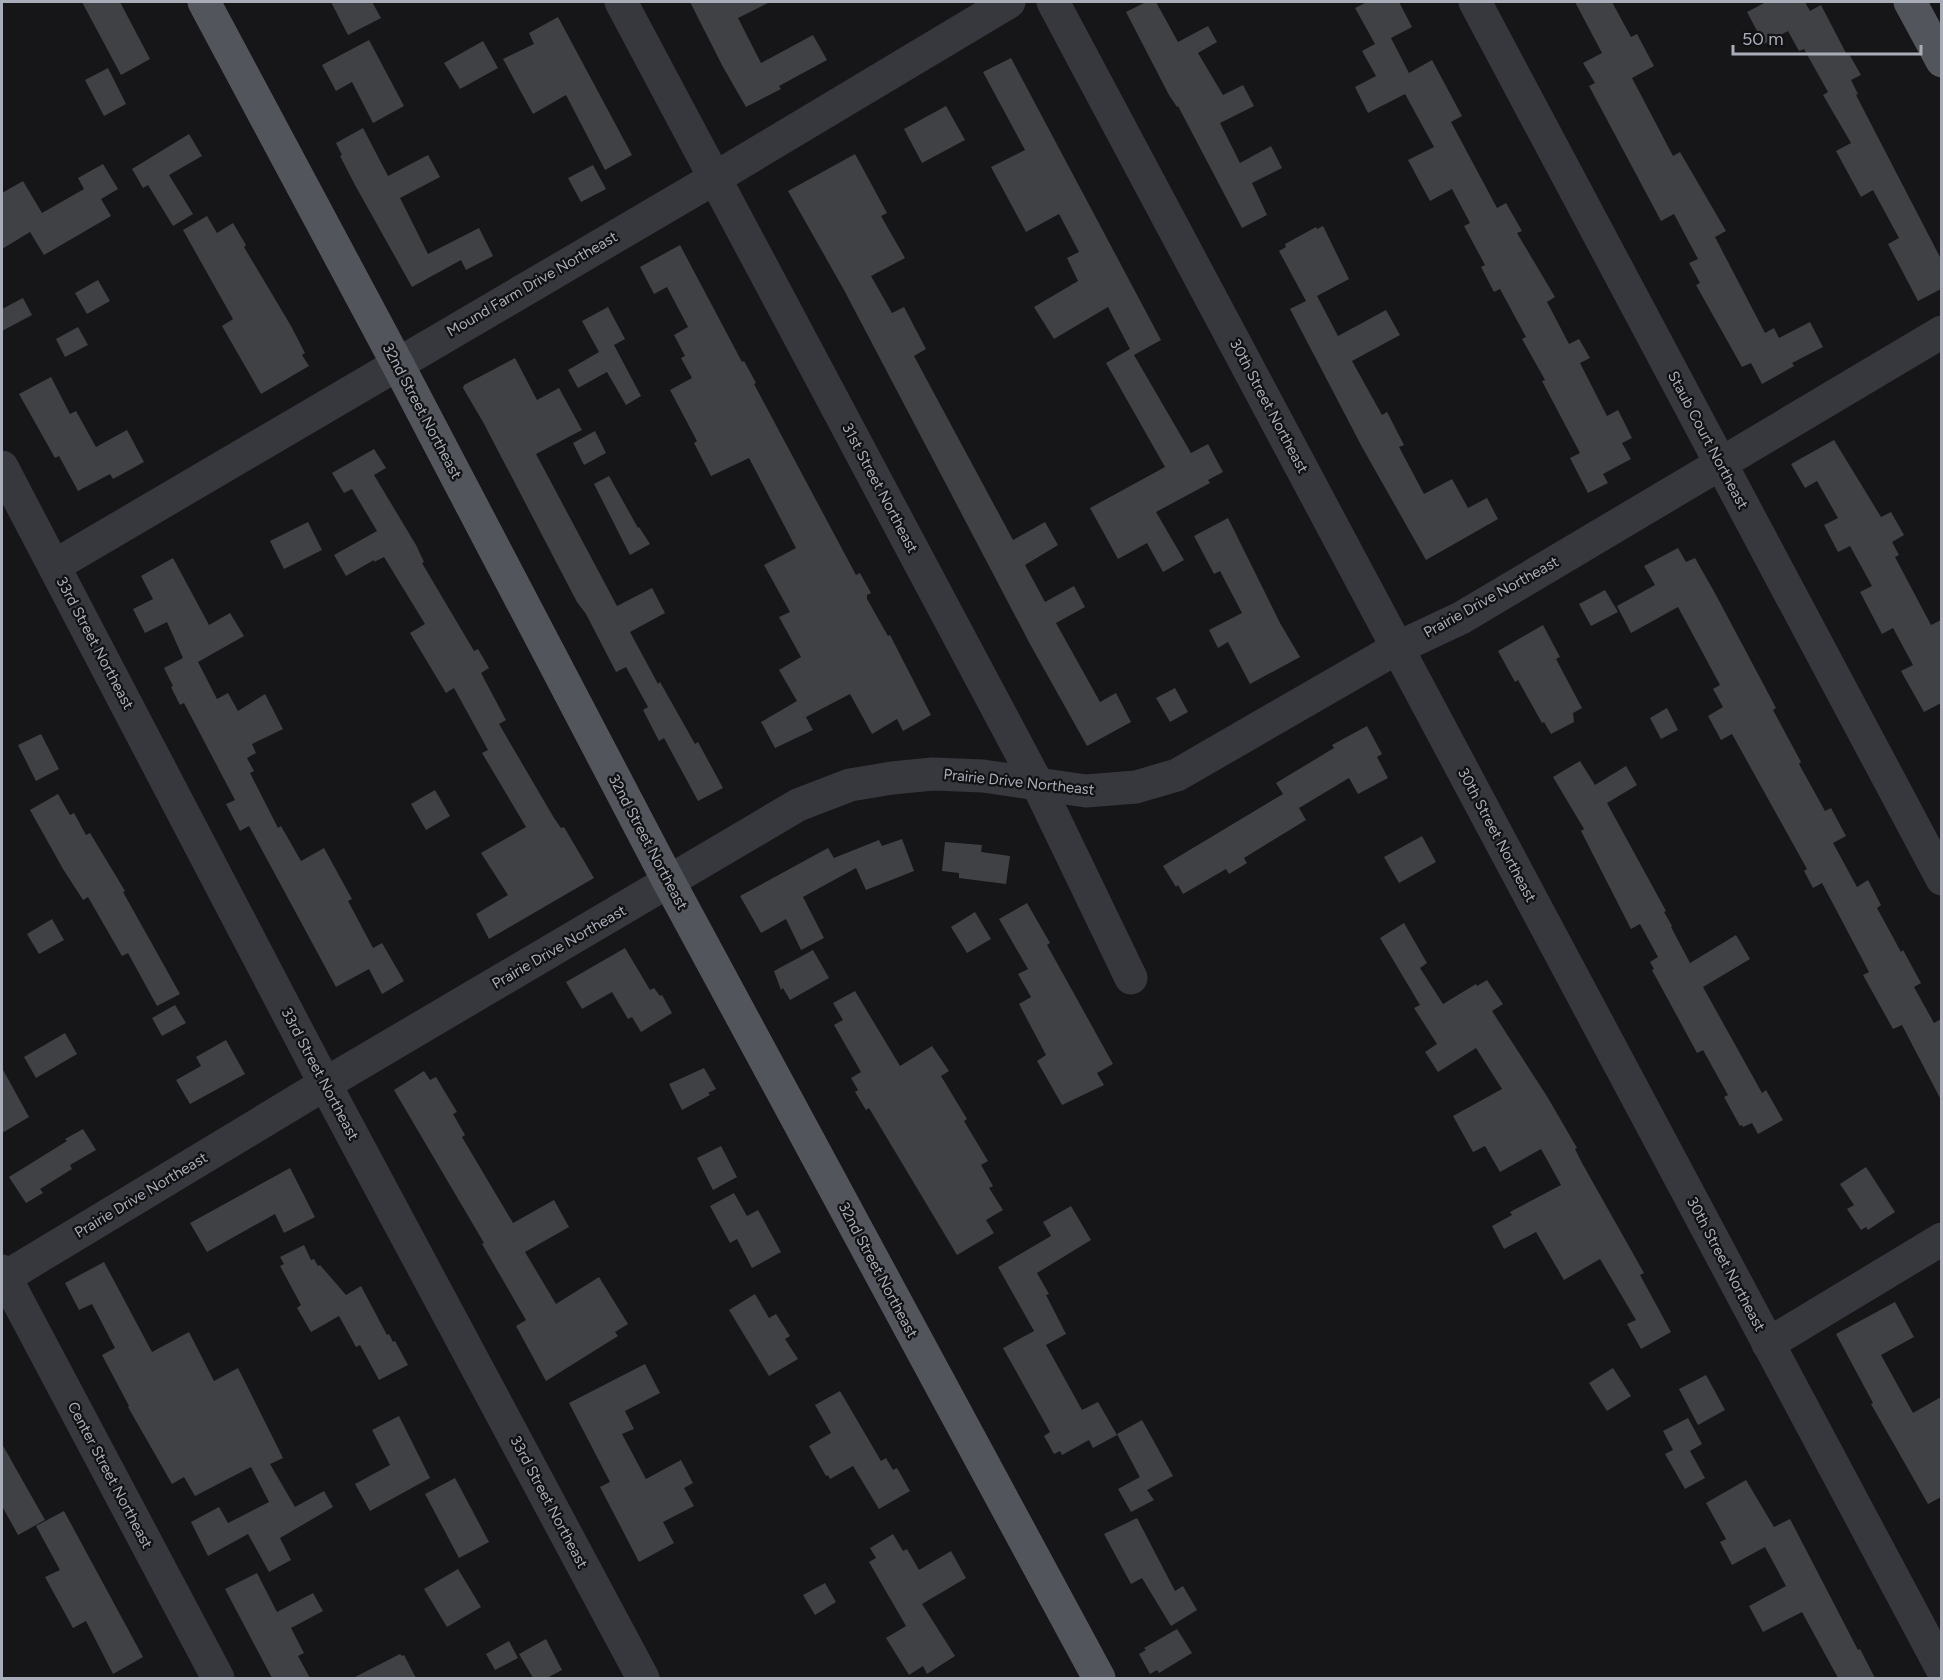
<svg xmlns="http://www.w3.org/2000/svg" width="1943" height="1680" font-family="Figtree,sans-serif">
<rect width="100%" height="100%" fill="#161618"/>
<g fill="#404145">
<polygon points="82,2 120,2 150,59 121,75"/>
<polygon points="331,2 372,2 381,18 348,35"/>
<polygon points="690,2 770,2 738,18 761,63 813,35 827,60 779,86 781,89 746,107 723,67"/>
<polygon points="1146,2 1156,2 1178,42 1208,26 1217,42 1198,53 1223,95 1243,85 1254,106 1220,123 1240,163 1271,146 1282,168 1252,183 1267,215 1242,228 1178,106 1177,107 1169,95 1126,12"/>
<polygon points="1367,2 1399,2 1412,27 1391,38 1409,73 1432,60 1462,116 1451,122 1497,208 1506,203 1522,231 1517,233 1555,297 1547,302 1569,344 1579,339 1590,358 1580,363 1607,416 1618,410 1632,438 1622,443 1631,459 1603,474 1608,483 1588,493 1570,458 1580,453 1542,381 1545,380 1522,339 1526,337 1500,289 1494,292 1481,267 1485,265 1464,226 1470,223 1452,189 1430,201 1408,160 1434,147 1405,94 1368,113 1355,87 1376,76 1362,51 1375,44 1355,8"/>
<polygon points="1575,2 1612,2 1631,37 1637,34 1654,66 1632,78 1673,156 1680,152 1726,231 1715,237 1765,333 1774,328 1779,338 1810,322 1823,347 1792,363 1794,366 1762,384 1751,363 1742,367 1696,285 1700,283 1689,263 1698,259 1674,214 1661,221 1589,86 1595,83 1583,63 1602,53"/>
<polygon points="1766,2 1805,2 1810,11 1821,5 1847,55 1849,54 1861,75 1851,80 1858,94 1856,95 1941,259 1941,289 1918,301 1888,244 1899,238 1873,190 1861,197 1836,151 1851,143 1823,95 1828,92 1804,49 1799,51 1788,31 1764,44 1747,12"/>
<polygon points="558,17 632,155 605,170 566,95 533,114 503,59 534,44 529,33"/>
<polygon points="369,40 404,106 373,123 352,82 336,91 322,65"/>
<polygon points="483,41 498,68 460,89 444,63"/>
<polygon points="1011,58 1161,340 1134,355 1191,453 1208,444 1223,472 1208,480 1210,483 1156,512 1184,560 1163,572 1147,543 1118,559 1090,508 1165,467 1106,363 1130,349 1108,307 1054,339 1034,307 1078,281 1067,258 1079,252 1059,214 1026,232 991,167 1025,150 983,72"/>
<polygon points="108,68 126,104 104,116 85,80"/>
<polygon points="946,106 965,140 922,163 904,129"/>
<polygon points="363,128 388,176 428,155 440,177 400,198 428,254 479,228 493,256 466,270 461,260 412,287 355,185 340,156 342,155 336,143"/>
<polygon points="189,134 202,156 169,175 193,214 173,226 148,185 143,188 132,169"/>
<polygon points="855,154 887,213 881,216 905,258 871,276 892,313 904,307 926,349 914,356 1013,540 1045,522 1058,545 1025,565 1045,602 1074,586 1085,607 1056,623 1100,702 1116,693 1131,722 1087,746 1030,644 844,290 788,191"/>
<polygon points="103,164 118,189 101,199 111,216 44,255 30,232 2,249 2,193 23,181 42,213 84,189 78,178"/>
<polygon points="593,165 606,189 581,202 568,178"/>
<polygon points="207,216 217,233 233,223 246,245 244,247 291,326 305,353 302,355 309,366 261,394 222,326 233,319 183,230"/>
<polygon points="1323,226 1349,279 1317,296 1338,336 1386,310 1400,335 1352,361 1382,415 1387,412 1404,445 1399,447 1424,494 1452,479 1468,508 1487,498 1498,519 1426,560 1362,447 1290,309 1306,301 1279,251 1286,247 1285,244 1316,227 1317,229"/>
<polygon points="680,245 742,362 744,361 756,383 754,384 856,575 860,573 871,593 867,595 867,599 888,636 890,635 931,715 903,731 897,719 872,734 850,694 806,717 802,710 813,730 775,748 761,722 797,701 779,670 801,657 779,617 790,612 764,565 796,548 749,458 711,476 694,443 697,441 670,390 692,378 681,358 685,356 674,335 688,327 667,287 654,294 640,267"/>
<polygon points="98,280 110,301 87,314 75,293"/>
<polygon points="23,298 32,315 2,331 2,309"/>
<polygon points="608,307 625,339 614,345 641,396 626,405 607,372 578,388 568,370 599,352 582,321"/>
<polygon points="78,327 88,345 65,357 56,339"/>
<polygon points="515,358 537,400 559,388 582,430 536,454 617,606 652,588 665,613 630,632 658,684 660,682 695,744 698,742 723,788 698,801 664,738 659,741 643,710 648,707 626,667 616,672 586,614 577,602 483,422 463,388 464,385"/>
<polygon points="51,377 70,414 76,411 96,447 127,430 144,462 113,479 110,474 78,491 59,456 55,458 19,394"/>
<polygon points="595,431 606,453 584,465 573,443"/>
<polygon points="1834,440 1881,517 1891,512 1904,535 1892,542 1899,555 1895,557 1931,625 1941,620 1941,703 1924,712 1901,671 1913,665 1893,628 1882,634 1860,592 1872,586 1850,546 1838,552 1824,525 1838,518 1817,481 1805,488 1791,464"/>
<polygon points="374,449 386,468 374,475 416,545 424,562 422,563 474,651 478,649 489,668 481,673 506,720 499,724 554,818 561,828 564,827 594,878 489,939 476,914 508,895 481,853 526,827 482,753 488,750 454,688 446,693 410,633 425,624 384,557 374,562 374,560 346,576 334,555 377,531 352,489 344,493 332,473"/>
<polygon points="609,476 638,528 639,527 650,544 630,555 594,484"/>
<polygon points="1228,518 1280,623 1300,657 1250,684 1228,642 1218,648 1209,630 1242,613 1220,571 1214,574 1194,536"/>
<polygon points="308,522 322,550 284,569 270,541"/>
<polygon points="1678,548 1686,562 1695,558 1716,595 1776,708 1773,710 1801,762 1799,764 1825,811 1831,808 1846,836 1833,843 1857,887 1868,880 1881,905 1877,908 1901,952 1903,950 1921,983 1914,987 1934,1023 1941,1019 1941,1100 1902,1025 1893,1029 1863,975 1869,972 1822,883 1813,888 1804,871 1807,869 1732,734 1721,740 1708,716 1723,707 1713,689 1720,685 1678,607 1631,633 1617,606 1655,585 1644,566"/>
<polygon points="173,558 209,625 230,613 244,636 198,662 217,699 228,693 238,711 265,694 283,729 252,744 256,753 247,758 254,771 250,773 278,828 281,826 301,861 324,848 352,899 348,901 373,948 382,943 404,981 382,994 369,969 336,987 249,826 240,831 226,804 235,800 184,703 180,705 171,687 173,686 164,668 183,658 167,622 145,633 133,609 153,599 141,576"/>
<polygon points="1605,590 1618,612 1591,626 1579,604"/>
<polygon points="1543,625 1560,657 1556,659 1582,708 1573,713 1574,722 1551,734 1544,722 1542,723 1518,680 1515,682 1498,651"/>
<polygon points="1175,688 1188,712 1170,722 1156,698"/>
<polygon points="1667,708 1678,730 1661,739 1650,718"/>
<polygon points="1367,726 1382,754 1377,757 1388,778 1358,794 1349,778 1299,808 1306,820 1244,858 1247,863 1229,874 1226,869 1183,894 1178,885 1176,887 1163,866 1283,794 1276,783 1334,748 1332,745"/>
<polygon points="41,734 59,769 36,781 18,745"/>
<polygon points="1580,761 1595,785 1626,766 1637,785 1607,803 1666,911 1664,912 1672,926 1671,927 1690,963 1736,935 1750,959 1703,987 1762,1093 1766,1090 1783,1120 1758,1134 1752,1123 1743,1127 1742,1125 1740,1126 1724,1097 1728,1095 1703,1050 1697,1053 1652,970 1654,969 1650,962 1658,957 1640,924 1631,929 1581,831 1584,829 1553,777"/>
<polygon points="435,790 450,816 426,830 411,804"/>
<polygon points="58,794 70,815 74,813 86,835 90,833 125,891 123,892 180,994 157,1006 128,953 122,956 88,897 83,900 63,869 30,810"/>
<polygon points="1422,836 1436,862 1399,883 1384,857"/>
<polygon points="902,839 914,871 866,890 856,868 803,897 824,938 801,950 786,919 761,933 740,896 828,848 834,858 879,840 882,846"/>
<polygon points="945,842 982,845 981,852 1010,856 1006,884 959,878 959,873 942,871"/>
<polygon points="1027,903 1050,943 1047,945 1113,1064 1097,1073 1104,1085 1062,1105 1037,1061 1046,1055 1019,1004 1031,997 1018,974 1028,969 999,919"/>
<polygon points="975,912 991,939 967,953 951,927"/>
<polygon points="52,919 64,940 39,954 27,934"/>
<polygon points="1404,923 1427,963 1420,968 1443,1004 1476,984 1477,986 1487,980 1503,1004 1492,1011 1548,1098 1577,1148 1575,1149 1582,1163 1644,1273 1640,1275 1671,1332 1641,1349 1627,1324 1636,1320 1600,1259 1564,1280 1536,1232 1504,1249 1492,1226 1512,1215 1510,1212 1561,1185 1541,1149 1500,1172 1485,1146 1473,1152 1453,1116 1502,1089 1476,1048 1438,1072 1425,1052 1437,1044 1414,1008 1420,1005 1380,938"/>
<polygon points="625,948 650,990 654,988 660,996 662,995 672,1013 641,1032 632,1017 628,1019 612,992 582,1009 566,982"/>
<polygon points="813,950 829,978 790,1000 783,988 781,990 774,971"/>
<polygon points="855,991 900,1066 932,1046 949,1071 941,1076 967,1119 964,1121 988,1161 981,1165 993,1186 989,1188 1003,1210 986,1220 994,1233 957,1255 869,1108 866,1110 855,1092 858,1090 851,1078 861,1072 834,1025 843,1020 833,1003"/>
<polygon points="175,1005 186,1023 162,1036 152,1018"/>
<polygon points="65,1033 77,1054 36,1078 24,1057"/>
<polygon points="226,1040 245,1074 190,1104 176,1080 201,1066 196,1057"/>
<polygon points="2,1068 29,1117 2,1133"/>
<polygon points="704,1068 716,1089 708,1093 710,1095 682,1110 669,1084"/>
<polygon points="424,1071 430,1080 436,1077 457,1112 453,1114 465,1135 462,1137 513,1223 554,1200 569,1227 525,1252 556,1304 599,1277 628,1324 615,1332 618,1336 546,1381 516,1326 526,1320 482,1244 484,1243 394,1090"/>
<polygon points="83,1129 96,1150 70,1165 72,1169 40,1189 43,1193 26,1203 9,1177 67,1141 65,1139"/>
<polygon points="721,1146 737,1177 713,1190 697,1158"/>
<polygon points="1866,1167 1895,1212 1868,1230 1866,1227 1861,1230 1847,1209 1854,1205 1840,1184"/>
<polygon points="290,1168 315,1217 284,1233 275,1214 207,1252 190,1223"/>
<polygon points="734,1193 747,1216 758,1210 781,1252 752,1268 737,1239 730,1243 710,1206"/>
<polygon points="1071,1206 1091,1240 1037,1273 1049,1294 1046,1295 1066,1334 1046,1345 1082,1410 1098,1402 1117,1435 1093,1448 1089,1440 1062,1455 1060,1451 1054,1454 1044,1436 1050,1432 1003,1348 1034,1331 998,1267 1051,1236 1043,1222"/>
<polygon points="304,1245 311,1260 314,1259 318,1266 320,1265 346,1295 361,1286 387,1335 389,1334 393,1342 395,1341 408,1365 379,1380 360,1345 356,1347 339,1316 311,1332 297,1308 301,1305 280,1266 284,1264 280,1257"/>
<polygon points="104,1262 152,1352 189,1332 214,1381 238,1368 283,1458 270,1464 295,1507 324,1491 333,1507 280,1538 291,1560 269,1572 248,1534 208,1556 191,1522 219,1507 228,1523 269,1502 251,1467 195,1496 184,1477 172,1484 128,1407 129,1406 102,1355 115,1348 92,1304 79,1310 65,1283"/>
<polygon points="755,1294 769,1318 776,1314 790,1336 785,1339 798,1359 769,1376 729,1310"/>
<polygon points="1895,1302 1914,1337 1881,1355 1913,1413 1941,1397 1941,1497 1928,1504 1871,1404 1873,1403 1836,1334"/>
<polygon points="645,1364 660,1393 625,1411 634,1429 622,1434 646,1479 681,1460 693,1483 684,1488 694,1506 663,1522 674,1543 639,1562 600,1487 610,1482 569,1403"/>
<polygon points="1613,1368 1631,1396 1607,1411 1589,1383"/>
<polygon points="1706,1375 1725,1410 1698,1425 1679,1389"/>
<polygon points="840,1391 881,1461 886,1458 893,1470 897,1468 910,1491 879,1509 853,1466 830,1479 828,1475 826,1476 809,1446 831,1433 815,1405"/>
<polygon points="399,1416 430,1478 370,1511 355,1484 390,1465 372,1430"/>
<polygon points="1688,1418 1702,1444 1690,1451 1705,1478 1685,1489 1665,1454 1673,1450 1663,1431"/>
<polygon points="1142,1420 1173,1476 1147,1490 1154,1500 1131,1512 1118,1489 1140,1477 1142,1481 1117,1434"/>
<polygon points="2,1444 45,1520 18,1535 2,1506"/>
<polygon points="455,1478 489,1542 459,1558 425,1494"/>
<polygon points="1746,1480 1774,1527 1790,1519 1858,1650 1860,1649 1875,1678 1838,1678 1802,1612 1763,1632 1749,1606 1786,1586 1765,1547 1732,1565 1720,1542 1726,1539 1706,1503"/>
<polygon points="64,1511 143,1657 113,1674 86,1621 73,1628 45,1577 60,1570 36,1526"/>
<polygon points="1137,1518 1175,1591 1183,1586 1197,1610 1171,1626 1142,1578 1131,1584 1104,1534"/>
<polygon points="893,1534 903,1551 907,1549 919,1570 951,1551 966,1578 922,1604 955,1656 927,1674 923,1666 909,1675 886,1638 906,1626 869,1562 876,1558 870,1548"/>
<polygon points="458,1569 481,1607 447,1627 424,1589"/>
<polygon points="257,1573 277,1612 313,1593 323,1611 291,1628 304,1653 298,1656 310,1678 272,1678 225,1589"/>
<polygon points="825,1583 836,1602 815,1615 803,1595"/>
<polygon points="1177,1629 1192,1653 1159,1673 1157,1670 1150,1674 1139,1654 1146,1650 1144,1648"/>
<polygon points="546,1639 562,1670 547,1678 533,1678 519,1654"/>
<polygon points="509,1641 518,1658 495,1670 486,1654"/>
<polygon points="400,1654 402,1656 404,1655 416,1678 353,1678"/>
</g>
<g fill="none" stroke-linecap="round" stroke-linejoin="round">
<g stroke="#37383d" stroke-width="33">
<polyline points="621,2 1038,785 1131,978"/>
<polyline points="1053,2 1942,1669"/>
<polyline points="1475,2 1942,879"/>
<polyline points="2,467 325,1084 643,1678"/>
<polyline points="54,566 715,178 1009,2"/>
<polyline points="2,1271 218,1678"/>
<polyline points="2,1279 325,1084 798,805 850,785 892,778 933,774 983,776 1086,791 1136,787 1177,775 1397,648 1461,618 1942,332"/>
<polyline points="1768,1344 1942,1239"/>
</g>
<g stroke="#53555c" stroke-width="33">
<polyline points="204,2 397,363 669,882 1099,1678"/>
<polyline points="1910,2 1942,61"/>
</g>
</g>
<g text-anchor="middle" stroke-width="4.5" stroke-linejoin="round" paint-order="stroke">
<g font-size="15" fill="#a8adb8" stroke="#111113">
<text transform="translate(532 284) rotate(-30)" y="5">Mound Farm Drive Northeast</text>
<text transform="translate(1269 406) rotate(62)" y="5">30th Street Northeast</text>
<text transform="translate(422 411) rotate(62)" y="5">32nd Street Northeast</text>
<text transform="translate(1708 440) rotate(62)" y="5">Staub Court Northeast</text>
<text transform="translate(880 488) rotate(62)" y="5">31st Street Northeast</text>
<text transform="translate(1491 597) rotate(-29)" y="5">Prairie Drive Northeast</text>
<text transform="translate(95 643) rotate(62)" y="5">33rd Street Northeast</text>
<text transform="translate(1019 782) rotate(6)" y="5">Prairie Drive Northeast</text>
<text transform="translate(1497 835) rotate(62)" y="5">30th Street Northeast</text>
<text transform="translate(648 842) rotate(62)" y="5">32nd Street Northeast</text>
<text transform="translate(559 947) rotate(-30)" y="5">Prairie Drive Northeast</text>
<text transform="translate(320 1074) rotate(62)" y="5">33rd Street Northeast</text>
<text transform="translate(141 1195) rotate(-31)" y="5">Prairie Drive Northeast</text>
<text transform="translate(1726 1264) rotate(62)" y="5">30th Street Northeast</text>
<text transform="translate(878 1270) rotate(62)" y="5">32nd Street Northeast</text>
<text transform="translate(110 1475) rotate(62)" y="5">Center Street Northeast</text>
<text transform="translate(549 1502) rotate(62)" y="5">33rd Street Northeast</text>
</g>
</g>
<rect width="1943" height="1680" fill="none" stroke="#a8adb8" stroke-width="6"/>
<path d="M1733 45v9h188v-9" fill="none" stroke="#a8adb8" stroke-width="3"/>
<text x="1742" y="45" font-size="18" fill="#a8adb8" stroke="#111113" stroke-width="4.5" paint-order="stroke">50 m</text>
</svg>
